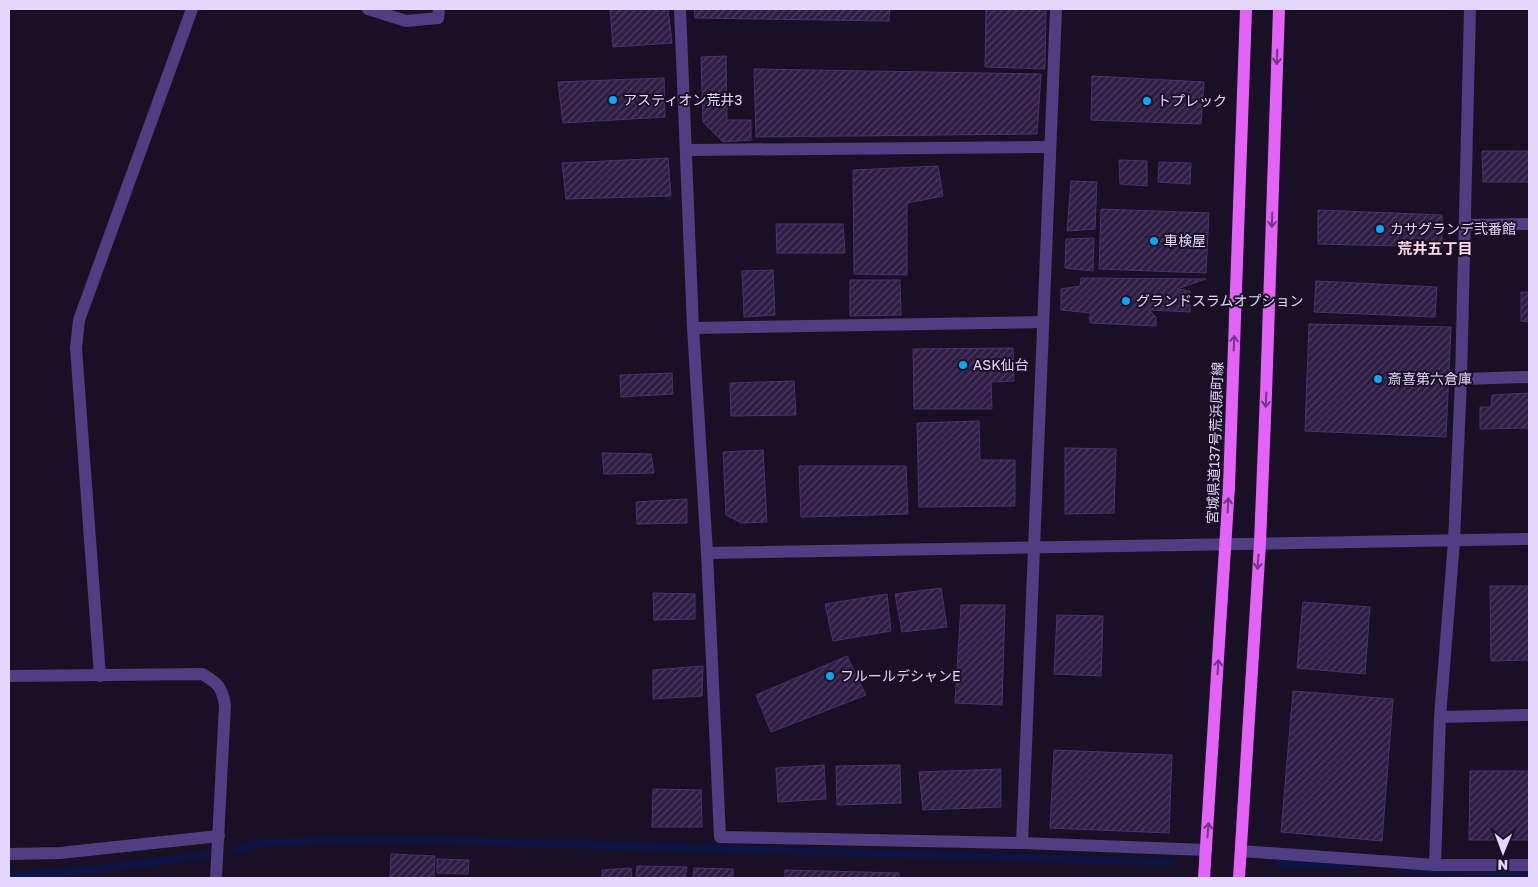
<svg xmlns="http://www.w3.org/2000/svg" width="1538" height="887" font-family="'Golos Text','Noto Sans JP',sans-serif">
<defs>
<pattern id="building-hatch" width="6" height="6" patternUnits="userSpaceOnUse" patternTransform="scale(1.25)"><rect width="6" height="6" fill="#2f1d45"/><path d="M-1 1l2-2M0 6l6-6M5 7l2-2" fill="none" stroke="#4d3d61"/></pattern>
</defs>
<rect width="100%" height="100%" fill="#191025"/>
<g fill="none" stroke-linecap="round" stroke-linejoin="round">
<g stroke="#0d1342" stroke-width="8">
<polyline points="237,850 258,843 383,839 1171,862"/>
<polyline points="1279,864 1353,865"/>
<polyline points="1397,867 1412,870 1529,872"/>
<polyline points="9,876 101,869 209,854"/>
</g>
</g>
<g fill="url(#building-hatch)" stroke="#4c3070">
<polygon points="610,9 668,9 672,43 613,47"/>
<polygon points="694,9 890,9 889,21 695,18"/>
<polygon points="986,9 1046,9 1045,69 985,67"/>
<polygon points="726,56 727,120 751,120 751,140 723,142 703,122 701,57"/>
<polygon points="754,69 1041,74 1037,134 756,137"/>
<polygon points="1092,76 1204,82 1201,124 1091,120"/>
<polygon points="664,78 665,117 563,123 558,82"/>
<polygon points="1482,151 1529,151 1529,182 1483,182"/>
<polygon points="668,158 671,196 566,199 562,163"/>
<polygon points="1119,160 1147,161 1147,186 1120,184"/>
<polygon points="1159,162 1191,163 1190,184 1158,182"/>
<polygon points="938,166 943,196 907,203 907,275 854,274 853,170"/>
<polygon points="1071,181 1097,182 1095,229 1067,231"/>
<polygon points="1101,209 1209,213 1206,273 1099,269"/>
<polygon points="1318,210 1442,215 1442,247 1318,244"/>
<polygon points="776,224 843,224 845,253 777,253"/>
<polygon points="1094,238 1093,271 1065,268 1066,239"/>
<polygon points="773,270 775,315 744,317 742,271"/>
<polygon points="1081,278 1206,279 1177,289 1190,291 1190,312 1149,310 1156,317 1156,326 1091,323 1089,319 1091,313 1061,310 1061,289 1080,286"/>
<polygon points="850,280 900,280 901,315 850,316"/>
<polygon points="1316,281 1437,287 1435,317 1314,312"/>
<polygon points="1521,292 1529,292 1529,322 1521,321"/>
<polygon points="1309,324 1451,327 1446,437 1305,431"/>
<polygon points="1013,348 1014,381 991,382 992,409 914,409 913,349"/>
<polygon points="672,373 673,394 621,397 620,375"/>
<polygon points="794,381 796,415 731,416 730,383"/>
<polygon points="1529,393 1529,428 1480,429 1480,407 1491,407 1492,395"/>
<polygon points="979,421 980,460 1015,460 1015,506 919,507 917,423"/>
<polygon points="1065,448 1116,449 1114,513 1065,514"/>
<polygon points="763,450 767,522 741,523 726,515 723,452"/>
<polygon points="602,453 651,454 654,473 604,474"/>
<polygon points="799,466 906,466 908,514 801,517"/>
<polygon points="687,499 687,523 637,524 636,502"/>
<polygon points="1490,586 1529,586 1529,660 1491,661"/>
<polygon points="941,588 947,627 902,632 895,594"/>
<polygon points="653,593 695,594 695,619 654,620"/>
<polygon points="887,594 891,631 833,641 825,604"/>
<polygon points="1303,602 1370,607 1365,674 1297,668"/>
<polygon points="961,605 1005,605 1002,705 955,703"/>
<polygon points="1057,615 1103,616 1101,676 1054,674"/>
<polygon points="847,656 866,695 771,732 756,695"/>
<polygon points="703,666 702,696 653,699 653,670"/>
<polygon points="1293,691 1393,699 1382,841 1281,832"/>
<polygon points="1054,750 1172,755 1169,833 1050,828"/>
<polygon points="824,765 826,799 778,802 776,768"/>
<polygon points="900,765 901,803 837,805 836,766"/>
<polygon points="1001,769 1001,807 923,810 919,772"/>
<polygon points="1470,771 1529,771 1529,840 1469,840"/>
<polygon points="653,789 701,790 702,827 652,827"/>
<polygon points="391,854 435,856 434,878 390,878"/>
<polygon points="437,859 469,860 468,874 437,873"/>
<polygon points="637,866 687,867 685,878 636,878"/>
<polygon points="631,868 632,878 602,878 602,870"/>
<polygon points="694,868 733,869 733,878 693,878"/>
<polygon points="785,870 899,873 899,878 785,878"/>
</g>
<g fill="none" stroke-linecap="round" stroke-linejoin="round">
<g stroke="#503d82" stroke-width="12">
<polyline points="368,9 406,21 438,18 439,9"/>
<polyline points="680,9 693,328 707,553 720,837 1022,843 1206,850"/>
<polyline points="687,150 1050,147"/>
<polyline points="1465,225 1529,224"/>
<polyline points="693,328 1043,322"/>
<polyline points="1461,379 1529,377"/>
<polyline points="707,553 1529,539"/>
<path d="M 9,676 L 202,674 C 218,683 222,687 225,705 L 216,878"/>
<polyline points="100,676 76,348 79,320 192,9"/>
<polyline points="1440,717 1529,715"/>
<polyline points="1022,843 1056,9"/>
<polyline points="1241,851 1435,865 1529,865"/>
<polyline points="9,854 60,853 219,836"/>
<polyline points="1435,865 1440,717 1454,541 1461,379 1470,9"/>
</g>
<g stroke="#e362f8" stroke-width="12">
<polyline points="1204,878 1229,486 1246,9"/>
<polyline points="1239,878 1260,543 1266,394 1279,9"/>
</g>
</g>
<defs><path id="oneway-shaft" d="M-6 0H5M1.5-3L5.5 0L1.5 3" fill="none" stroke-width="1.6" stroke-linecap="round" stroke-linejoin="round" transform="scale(1.25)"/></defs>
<g stroke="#743584">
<use href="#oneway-shaft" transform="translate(1277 57) rotate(92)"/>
<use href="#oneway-shaft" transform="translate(1272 220) rotate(92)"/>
<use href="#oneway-shaft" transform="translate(1234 343) rotate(-88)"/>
<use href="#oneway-shaft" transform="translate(1266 400) rotate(93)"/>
<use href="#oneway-shaft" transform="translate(1228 505) rotate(-87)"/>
<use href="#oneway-shaft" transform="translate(1258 562) rotate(94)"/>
<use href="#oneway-shaft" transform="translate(1218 667) rotate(-86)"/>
<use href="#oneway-shaft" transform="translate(1208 830) rotate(-86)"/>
</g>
<g fill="#0ba6f4" stroke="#191025" stroke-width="2">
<circle cx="613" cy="100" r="5"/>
<circle cx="1147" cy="101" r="5"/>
<circle cx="1380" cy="229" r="5"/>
<circle cx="1154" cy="241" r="5"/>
<circle cx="1126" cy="301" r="5"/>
<circle cx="963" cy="365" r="5"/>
<circle cx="1378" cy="379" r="5"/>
<circle cx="830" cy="676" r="5"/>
</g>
<g text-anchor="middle" stroke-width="4" stroke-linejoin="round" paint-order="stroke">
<g font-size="14" fill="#e4d6fd" stroke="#191025" text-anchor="start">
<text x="623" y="105">アスティオン荒井3</text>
<text x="1157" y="106">トプレック</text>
<text x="1390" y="234">カサグランデ弐番館</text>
<text x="1164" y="246">車検屋</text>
<text x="1136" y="306">グランドスラムオプション</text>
<text x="973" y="370">ASK仙台</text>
<text x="1388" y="384">斎喜第六倉庫</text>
<text x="840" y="681">フルールデシャンE</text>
</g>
<g font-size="14" fill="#e4d6fd" stroke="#191025">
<text transform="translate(1215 443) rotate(-88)" y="5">宮城県道137号荒浜原町線</text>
</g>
<g font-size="15" font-weight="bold" fill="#fdd8e7" stroke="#191025">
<text x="1435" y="254">荒井五丁目</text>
</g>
</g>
<rect width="1538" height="887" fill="none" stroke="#e4d6fd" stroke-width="20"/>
<g transform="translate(1503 852) rotate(181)" stroke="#191025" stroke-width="4" paint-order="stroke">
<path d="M0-4L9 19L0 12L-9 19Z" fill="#e4d6fd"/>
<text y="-8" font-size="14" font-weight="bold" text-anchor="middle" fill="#e4d6fd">N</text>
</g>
</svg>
